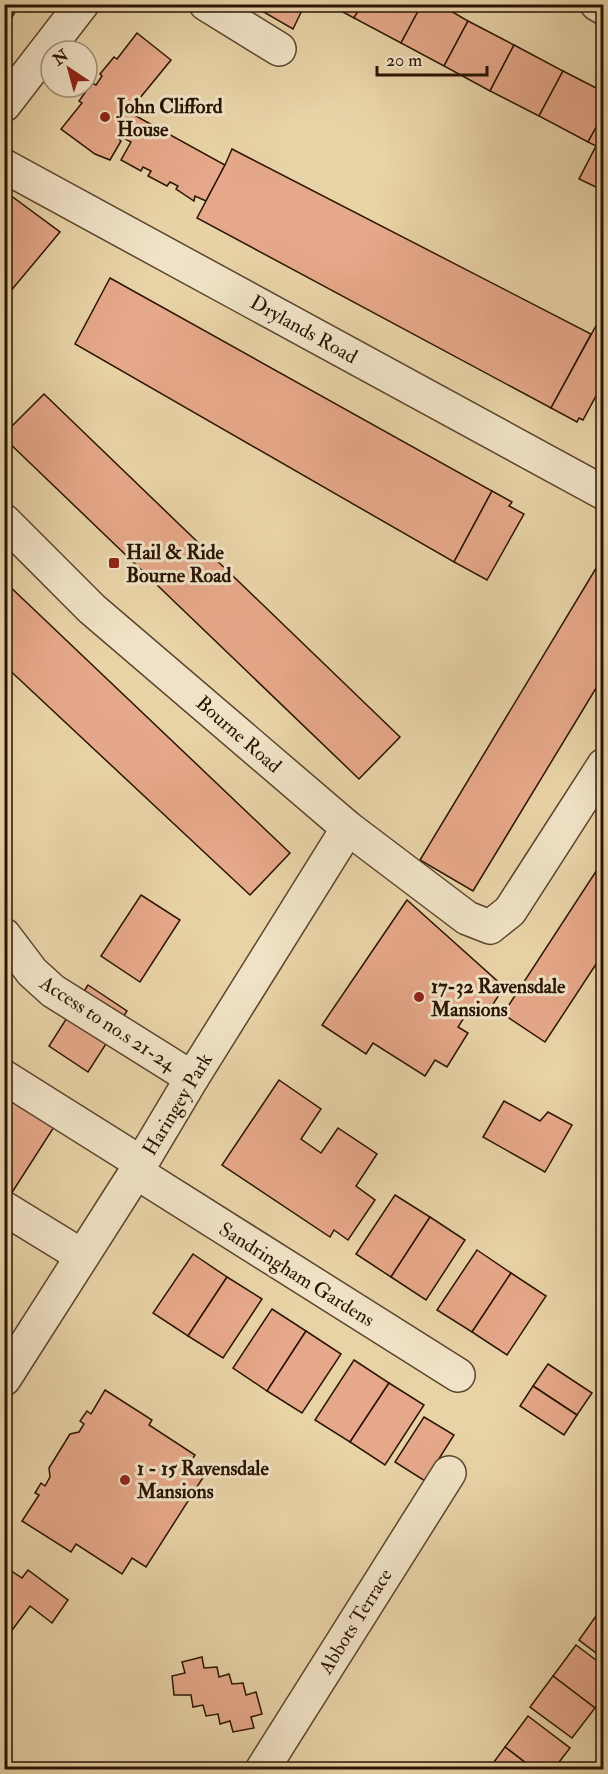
<svg xmlns="http://www.w3.org/2000/svg" width="608" height="1774" font-family="'IM FELL Double Pica',serif">
<rect width="100%" height="100%" fill="#e8d3a7"/>
<filter id="stains"><feTurbulence type="fractalNoise" baseFrequency=".00333" numOctaves="4"/><feColorMatrix values="0 0 0 0 .2 0 0 0 0 .09 0 0 0 0 .02 0 0 0 .5 -.17"/></filter>
<radialGradient id="worn" r=".72"><stop offset=".6" stop-color="#630" stop-opacity="0"/><stop offset="1" stop-color="#630" stop-opacity=".3"/></radialGradient>
<g fill="#e6a88a" stroke="#2a1404" stroke-width="1.5">
<polygon points="4,4 19,5 4,31"/>
<polygon points="250,4 305,4 293,29"/>
<polygon points="328,4 362,4 354,18"/>
<polygon points="362,4 422,4 401,43 354,18"/>
<polygon points="422,4 439,4 468,21 444,66 401,43"/>
<polygon points="468,21 514,45 490,91 444,66"/>
<polygon points="137,33 171,60 135,104 138,107 134,115 225,165 206,201 195,196 194,201 176,189 178,186 170,182 167,186 148,176 151,171 143,167 141,171 121,160 131,142 120,136 119,139 121,141 110,160 95,154 61,129 82,103 79,101 92,83 96,85 102,76 100,74 114,57 117,59"/>
<polygon points="514,45 563,71 539,116 490,91"/>
<polygon points="563,71 604,92 604,113 588,142 539,116"/>
<polygon points="604,113 604,183 600,189 579,179 596,146 588,142"/>
<polygon points="232,149 591,334 551,408 197,218 225,165"/>
<polygon points="10,195 60,232 4,299 4,202"/>
<polygon points="110,278 492,491 454,562 75,344"/>
<polygon points="603,313 604,354 596,368 604,372 604,381 583,420 579,418 577,422 551,408"/>
<polygon points="44,394 400,737 359,779 4,438 4,434"/>
<polygon points="492,491 512,502 509,506 524,514 487,580 454,562"/>
<polygon points="604,555 604,675 473,891 420,860"/>
<polygon points="4,581 290,853 250,895 4,665"/>
<polygon points="604,859 604,952 545,1042 503,1014"/>
<polygon points="141,895 180,920 140,982 101,956"/>
<polygon points="407,900 504,987 485,1017 471,1007 458,1027 468,1033 447,1067 435,1060 425,1076 373,1043 366,1054 322,1025"/>
<polygon points="88,985 127,1011 88,1072 49,1046"/>
<polygon points="279,1080 321,1109 301,1139 321,1153 338,1128 377,1154 356,1186 375,1200 348,1240 334,1230 330,1237 222,1165"/>
<polygon points="4,1096 54,1127 4,1205"/>
<polygon points="504,1101 540,1121 548,1112 572,1125 545,1172 483,1137"/>
<polygon points="395,1195 430,1217 391,1277 356,1254"/>
<polygon points="430,1217 465,1240 426,1300 391,1277"/>
<polygon points="477,1250 511,1273 472,1332 437,1310"/>
<polygon points="193,1254 227,1277 188,1336 153,1313"/>
<polygon points="511,1273 546,1296 507,1355 472,1332"/>
<polygon points="227,1277 262,1299 223,1358 188,1336"/>
<polygon points="272,1309 306,1331 267,1391 233,1368"/>
<polygon points="306,1331 341,1354 302,1413 267,1391"/>
<polygon points="354,1360 389,1383 350,1442 315,1420"/>
<polygon points="548,1364 592,1393 577,1415 533,1386"/>
<polygon points="389,1383 424,1405 385,1465 350,1442"/>
<polygon points="533,1386 577,1415 564,1435 520,1406"/>
<polygon points="105,1390 152,1420 149,1425 195,1455 188,1466 204,1476 146,1567 132,1558 122,1574 76,1544 71,1552 22,1521 39,1495 35,1493 41,1483 45,1486 50,1477 49,1468 70,1434 79,1432 84,1424 80,1421 87,1411 91,1414"/>
<polygon points="424,1417 454,1435 425,1481 395,1462"/>
<polygon points="4,1566 22,1578 28,1570 68,1600 52,1623 30,1606 4,1641"/>
<polygon points="601,1609 604,1611 604,1659 579,1640"/>
<polygon points="576,1645 604,1666 604,1697 595,1708 553,1676"/>
<polygon points="202,1657 204,1668 217,1667 219,1677 229,1674 232,1684 243,1683 246,1695 256,1692 262,1714 251,1717 254,1728 233,1732 230,1721 220,1724 218,1714 206,1716 203,1705 193,1707 191,1695 174,1695 172,1676 185,1673 182,1662"/>
<polygon points="553,1676 595,1708 572,1738 530,1707"/>
<polygon points="528,1716 570,1748 553,1770 535,1770 505,1747"/>
<polygon points="505,1747 535,1770 488,1770"/>
</g>
<g fill="none" stroke-linecap="round" stroke-linejoin="round">
<g stroke="#5a442d" stroke-width="36">
<g id="minor">
<polyline points="206,4 279,49"/>
<polyline points="597,4 604,8"/>
<polyline points="4,105 82,4"/>
<polyline points="4,166 604,493"/>
<polyline points="4,521 92,609 348,828 467,918 490,927 510,911 604,765"/>
<polyline points="4,935 32,972 53,991 192,1078"/>
<polyline points="4,1077 141,1163"/>
<polyline points="136,1172 458,1375"/>
<polyline points="4,1208 82,1256"/>
<polyline points="4,1379 136,1172 192,1078 348,828"/>
<polyline points="262,1770 449,1473"/>
</g>
</g>
<use href="#minor" stroke="#f0e2c6" stroke-width="33"/>
</g>
<g fill="#8f2418" stroke="#f0e2c6" stroke-width="2">
<circle cx="105" cy="117" r="6"/>
<rect x="108" y="557" width="12" height="12" rx="3"/>
<circle cx="419" cy="997" r="6"/>
<circle cx="125" cy="1480" r="6"/>
</g>
<g text-anchor="middle" stroke-width="6" stroke-linejoin="round" paint-order="stroke">
<g font-size="20" font-weight="bold" fill="#2a1404" stroke="#f0e2c6" text-anchor="start">
<text x="117" y="113">John Clifford<tspan x="117" dy="23">House</tspan></text>
<text x="126" y="559">Hail &amp; Ride<tspan x="126" dy="23">Bourne Road</tspan></text>
<text x="431" y="993">17-32 Ravensdale<tspan x="431" dy="23">Mansions</tspan></text>
<text x="137" y="1475">1 - 15 Ravensdale<tspan x="137" dy="23">Mansions</tspan></text>
</g>
<g font-size="20" fill="#2a1404" stroke="#f0e2c6">
<text transform="translate(304 329) rotate(29)" y="7">Drylands Road</text>
<text transform="translate(239 734) rotate(41)" y="7">Bourne Road</text>
<text transform="translate(108 1023) rotate(33)" y="7">Access to no.s 21-24</text>
<text transform="translate(177 1104) rotate(-59)" y="7">Haringey Park</text>
<text transform="translate(297 1274) rotate(32)" y="7">Sandringham Gardens</text>
<text transform="translate(355 1621) rotate(-58)" y="7">Abbots Terrace</text>
</g>
</g>
<rect width="608" height="1774" fill="none" stroke="#e8d3a7" stroke-width="24"/>
<rect x="6" y="6" width="596" height="1762" fill="none" stroke="#2a1404" stroke-width="3"/>
<rect x="12" y="12" width="584" height="1750" fill="none" stroke="#2a1404" stroke-width="1.5"/>
<g transform="translate(69 69) rotate(324)"><circle r="28" fill="#f0e2c6" stroke="#a19078" stroke-width="1.5"/>
<path d="M0-4.5L10 22L0 15L-10 22Z" fill="#8f2418"/>
<text y="-9" font-size="16" font-weight="bold" text-anchor="middle" fill="#2a1404">N</text>
</g>
<path d="M377 66v9h110v-9" fill="none" stroke="#2a1404" stroke-width="3"/>
<text x="386" y="66" font-size="18" fill="#2a1404" stroke="#f0e2c6" stroke-width="4.5" paint-order="stroke">20 m</text>
<rect width="100%" height="100%" filter="url(#stains)"/>
<rect width="100%" height="100%" fill="url(#worn)"/>
</svg>
